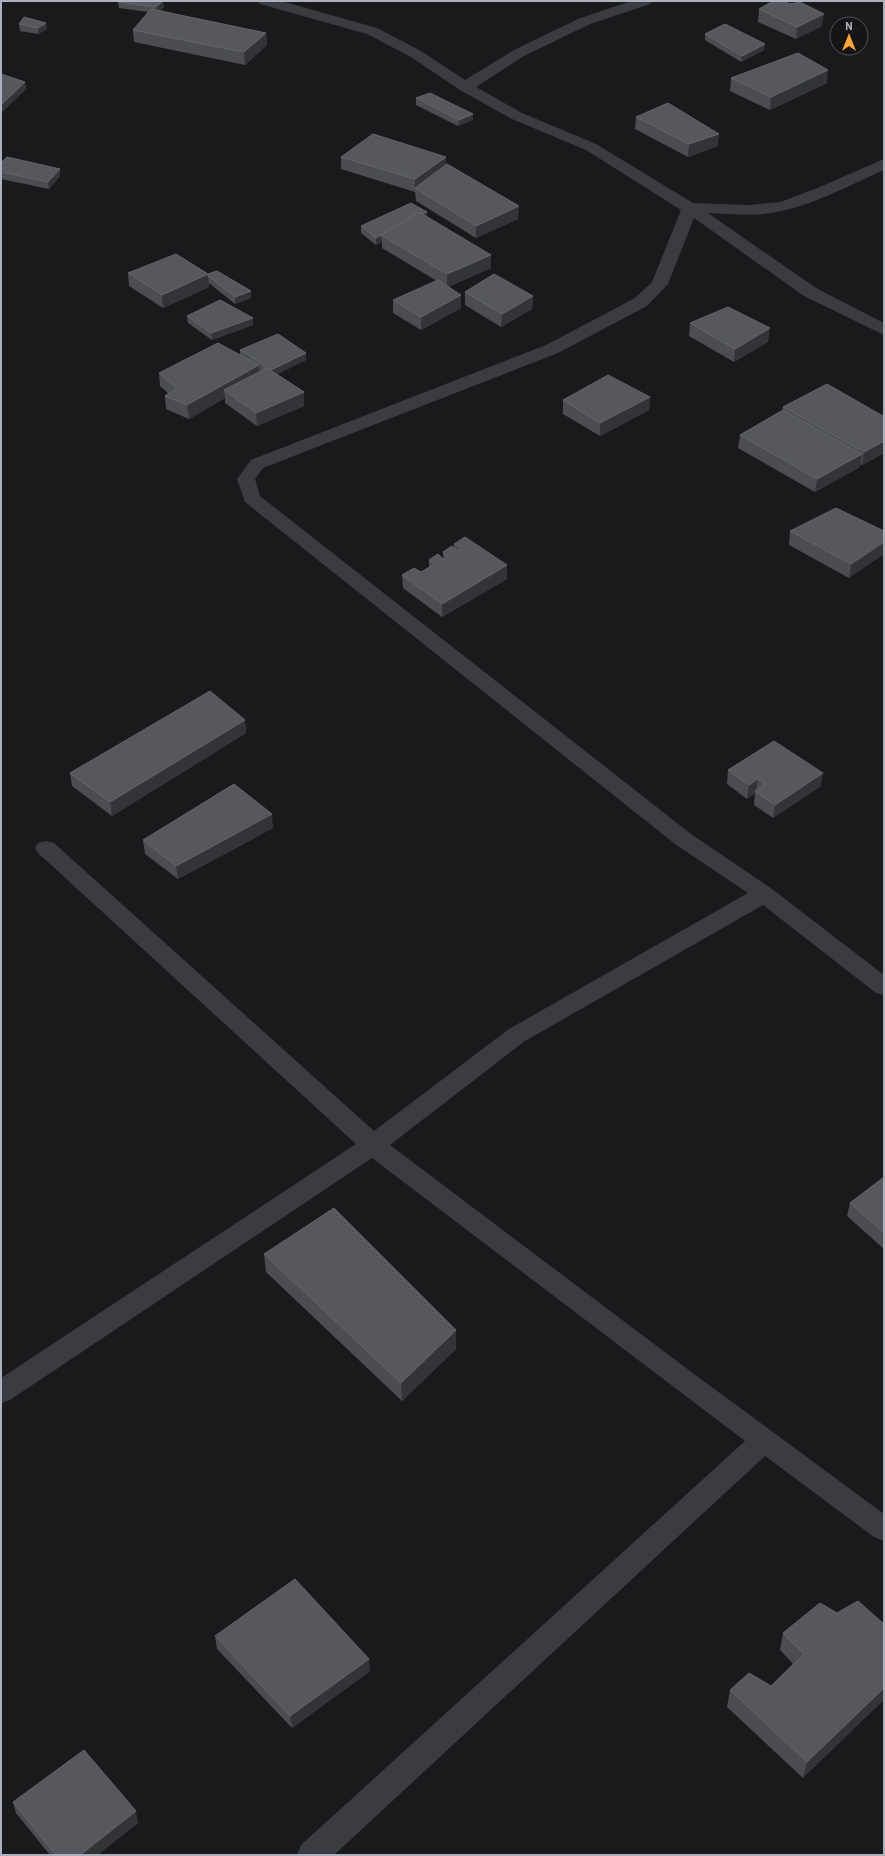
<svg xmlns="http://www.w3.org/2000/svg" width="885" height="1856" font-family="Barlow,sans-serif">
<rect width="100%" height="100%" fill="#1a1a1c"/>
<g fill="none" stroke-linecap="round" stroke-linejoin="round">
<path fill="#3a3c42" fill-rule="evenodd" d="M 258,1 L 281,1 L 377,28 L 421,51 L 465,80 L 514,50 L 578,19 L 631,1 L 652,1 L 650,4 L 588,25 L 524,56 L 476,87 L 522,113 L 596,144 L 693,203 L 748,205 L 780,202 L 815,189 L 884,159 L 884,170 C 848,186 812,206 772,213 C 751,216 729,214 708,213 L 816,288 L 884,323 L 884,335 L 804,296 L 694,218 L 668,284 L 647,306 L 558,353 L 263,468 L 255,479 L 260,496 L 691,834 L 772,889 L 884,975 L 884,995 L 876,993 L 763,905 L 525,1041 L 390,1145 L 690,1371 L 884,1514 L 884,1541 L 874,1537 L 765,1456 L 334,1855 L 297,1855 L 301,1845 L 745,1441 L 372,1158 L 10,1400 L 1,1403 L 1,1378 L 356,1144 L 38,853 L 35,848 L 38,843 L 46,841 L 54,843 L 374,1131 L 509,1029 L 748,893 L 675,844 L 245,502 L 237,479 L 251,460 L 546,345 L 635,298 L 652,282 L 681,210 L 586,150 L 512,119 L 460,90 L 411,57 L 367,34 L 260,4 Z"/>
</g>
<g fill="#4b4d51">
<polygon points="118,2 164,7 160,11 266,33 267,45 245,65 134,42 133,30 148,12 119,8"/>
<polygon points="790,4 822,26 796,39 758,22 759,9"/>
<polygon points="19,24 47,29 38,34 20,31"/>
<polygon points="705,34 764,50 741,62 705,40"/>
<polygon points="1,74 25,82 26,89 3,111 1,111"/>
<polygon points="731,78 827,83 770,110 730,91"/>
<polygon points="416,98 473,114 473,120 458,126 416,105"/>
<polygon points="636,117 718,146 688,157 635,129"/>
<polygon points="341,157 446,157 446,164 518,219 476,238 416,201 415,192 341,169"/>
<polygon points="1,163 60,176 49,189 1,179"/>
<polygon points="427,217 491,268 448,287 461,308 421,330 393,313 393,300 437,281 382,248 382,242 376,245 361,233 361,226"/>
<polygon points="128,273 208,274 251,291 251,298 235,304 209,283 209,287 163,308 129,286"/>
<polygon points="465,292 533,296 532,309 501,327 465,305"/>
<polygon points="187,316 253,325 212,340 188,323"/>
<polygon points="690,323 768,342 734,362 689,336"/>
<polygon points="240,350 306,353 306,360 277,374 304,392 304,406 257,426 225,403 225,398 189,419 166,409 165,396 168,393 160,386 159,373 240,355"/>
<polygon points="650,397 649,410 600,436 563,414 563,400"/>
<polygon points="783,407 883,416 884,415 884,453 862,465 860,464 860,467 815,492 738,448 740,435 782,411"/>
<polygon points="790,531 884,531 849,578 789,545"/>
<polygon points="454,544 507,579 442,617 403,588 402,575 421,572 429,567 429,560 443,558 443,552 454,548"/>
<polygon points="245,720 246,733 112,816 72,786 70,773"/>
<polygon points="728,770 821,786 773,818 754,805 755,793 747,799 727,784"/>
<polygon points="273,828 178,879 145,854 143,840"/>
<polygon points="884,1177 884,1249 847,1216 850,1203"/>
<polygon points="264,1254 456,1330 456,1349 402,1401 266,1272"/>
<polygon points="837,1613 884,1624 803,1778 727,1707 730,1690 771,1686 793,1664 780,1650 783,1633"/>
<polygon points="215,1636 370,1671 292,1728 217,1649"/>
<polygon points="13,1802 138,1823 97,1855 50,1855 16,1813"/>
</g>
<g fill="#333437">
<polygon points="163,1 164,7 156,14 156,7"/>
<polygon points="824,14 822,26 796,39 797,27"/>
<polygon points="46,23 47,29 38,34 38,28"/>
<polygon points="266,33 267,45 245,65 244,52"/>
<polygon points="765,44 764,50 741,62 742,56"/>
<polygon points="828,70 827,83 770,110 771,97"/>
<polygon points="25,82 26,89 3,111 2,104"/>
<polygon points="473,114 473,120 458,126 459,120"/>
<polygon points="719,134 718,146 688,157 689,144"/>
<polygon points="446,157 446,169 415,188 415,192 415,179"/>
<polygon points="60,169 60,176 49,189 48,182"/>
<polygon points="519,206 518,219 476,238 476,226"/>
<polygon points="427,212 427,219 382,235"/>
<polygon points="381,235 382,242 376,245 376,238"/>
<polygon points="491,255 491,268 447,287 447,274"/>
<polygon points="208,274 209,287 163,308 162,295"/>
<polygon points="251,291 251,298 235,304 235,297"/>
<polygon points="461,295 461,308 421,330 421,317"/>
<polygon points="533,296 532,309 501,327 502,314"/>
<polygon points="253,318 253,325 212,340 211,333"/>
<polygon points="770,328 768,342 734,362 735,349"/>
<polygon points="306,353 306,360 272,377 271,370"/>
<polygon points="259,365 260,378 224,390 225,398 189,419 187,405"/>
<polygon points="304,392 304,406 257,426 256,413"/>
<polygon points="650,397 649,410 600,436 600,423"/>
<polygon points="884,441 884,453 862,465 864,452"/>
<polygon points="862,454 860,467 815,492 817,479"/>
<polygon points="884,542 884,554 849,578 851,564"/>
<polygon points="507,565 507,579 442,617 442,604"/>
<polygon points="245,720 246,733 112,816 110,802"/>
<polygon points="823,773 821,786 773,818 775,805"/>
<polygon points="758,779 756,792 755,791 755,793 747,799 749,785"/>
<polygon points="272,814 273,828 178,879 176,866"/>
<polygon points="456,1330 456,1349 402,1401 401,1383"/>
<polygon points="369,1659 370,1671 292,1728 290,1716"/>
<polygon points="884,1688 884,1700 803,1778 807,1762"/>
<polygon points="136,1811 138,1823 97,1855 80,1855"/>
</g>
<g fill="#56585d" stroke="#63666c">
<polygon points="119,1 163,1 156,7 118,2"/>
<polygon points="773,1 784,1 790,4 800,2 824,14 797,27 759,9"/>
<polygon points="151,9 266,33 244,52 133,30"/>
<polygon points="24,17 46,23 38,28 19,24"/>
<polygon points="725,24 765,44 742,56 705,34"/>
<polygon points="798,53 828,70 771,97 731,78"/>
<polygon points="1,74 25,82 2,104 1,104"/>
<polygon points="430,93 473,114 459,120 416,98"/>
<polygon points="668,103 719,134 689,144 636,117"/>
<polygon points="373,134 446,157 415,179 341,157"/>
<polygon points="7,157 60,169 48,182 1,172 1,163"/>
<polygon points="447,164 519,206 476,226 415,188"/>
<polygon points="411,203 427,212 423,214 419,212 376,238 361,226"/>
<polygon points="419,212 491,255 447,274 381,235"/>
<polygon points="176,254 208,274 162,295 128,273"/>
<polygon points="217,271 251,291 235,297 208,276 208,274"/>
<polygon points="494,274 533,296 502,314 465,292"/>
<polygon points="438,280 461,295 421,317 393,300"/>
<polygon points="220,300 253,318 211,333 187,316"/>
<polygon points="728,307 770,328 735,349 690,323"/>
<polygon points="278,334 306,353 271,370 240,350"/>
<polygon points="218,343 259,365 187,405 165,396 177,388 159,373"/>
<polygon points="267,368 304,392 256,413 224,390"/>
<polygon points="608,375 650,397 600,423 563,400"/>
<polygon points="827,384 883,416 884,415 884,441 864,452 783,407"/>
<polygon points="783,410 862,454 817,479 740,435"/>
<polygon points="836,508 884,531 884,542 851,564 790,531"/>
<polygon points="465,537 507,565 442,604 402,575 414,568 421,572 435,564 429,560 438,554 444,560 448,557 443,552 452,546 458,551 462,549 454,544"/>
<polygon points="210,691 245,720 110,802 70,773"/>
<polygon points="774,741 823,773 775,805 755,791 765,784 758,779 749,785 728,770"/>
<polygon points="234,784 272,814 176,866 143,840"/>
<polygon points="884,1177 884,1233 850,1203"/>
<polygon points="334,1208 456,1330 401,1383 264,1254"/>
<polygon points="295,1579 369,1659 290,1716 215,1636"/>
<polygon points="858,1601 884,1624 884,1688 807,1762 730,1690 749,1673 771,1686 804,1654 783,1633 820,1603 837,1613"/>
<polygon points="84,1750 136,1811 80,1855 56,1855 13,1802"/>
</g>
<rect width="885" height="1856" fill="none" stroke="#acb2bd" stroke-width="4"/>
<g transform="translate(849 36)"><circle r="19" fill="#151517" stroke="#515459"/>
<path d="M0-3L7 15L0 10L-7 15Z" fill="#fea530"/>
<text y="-6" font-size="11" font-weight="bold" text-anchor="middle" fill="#acb2bd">N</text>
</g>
</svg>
